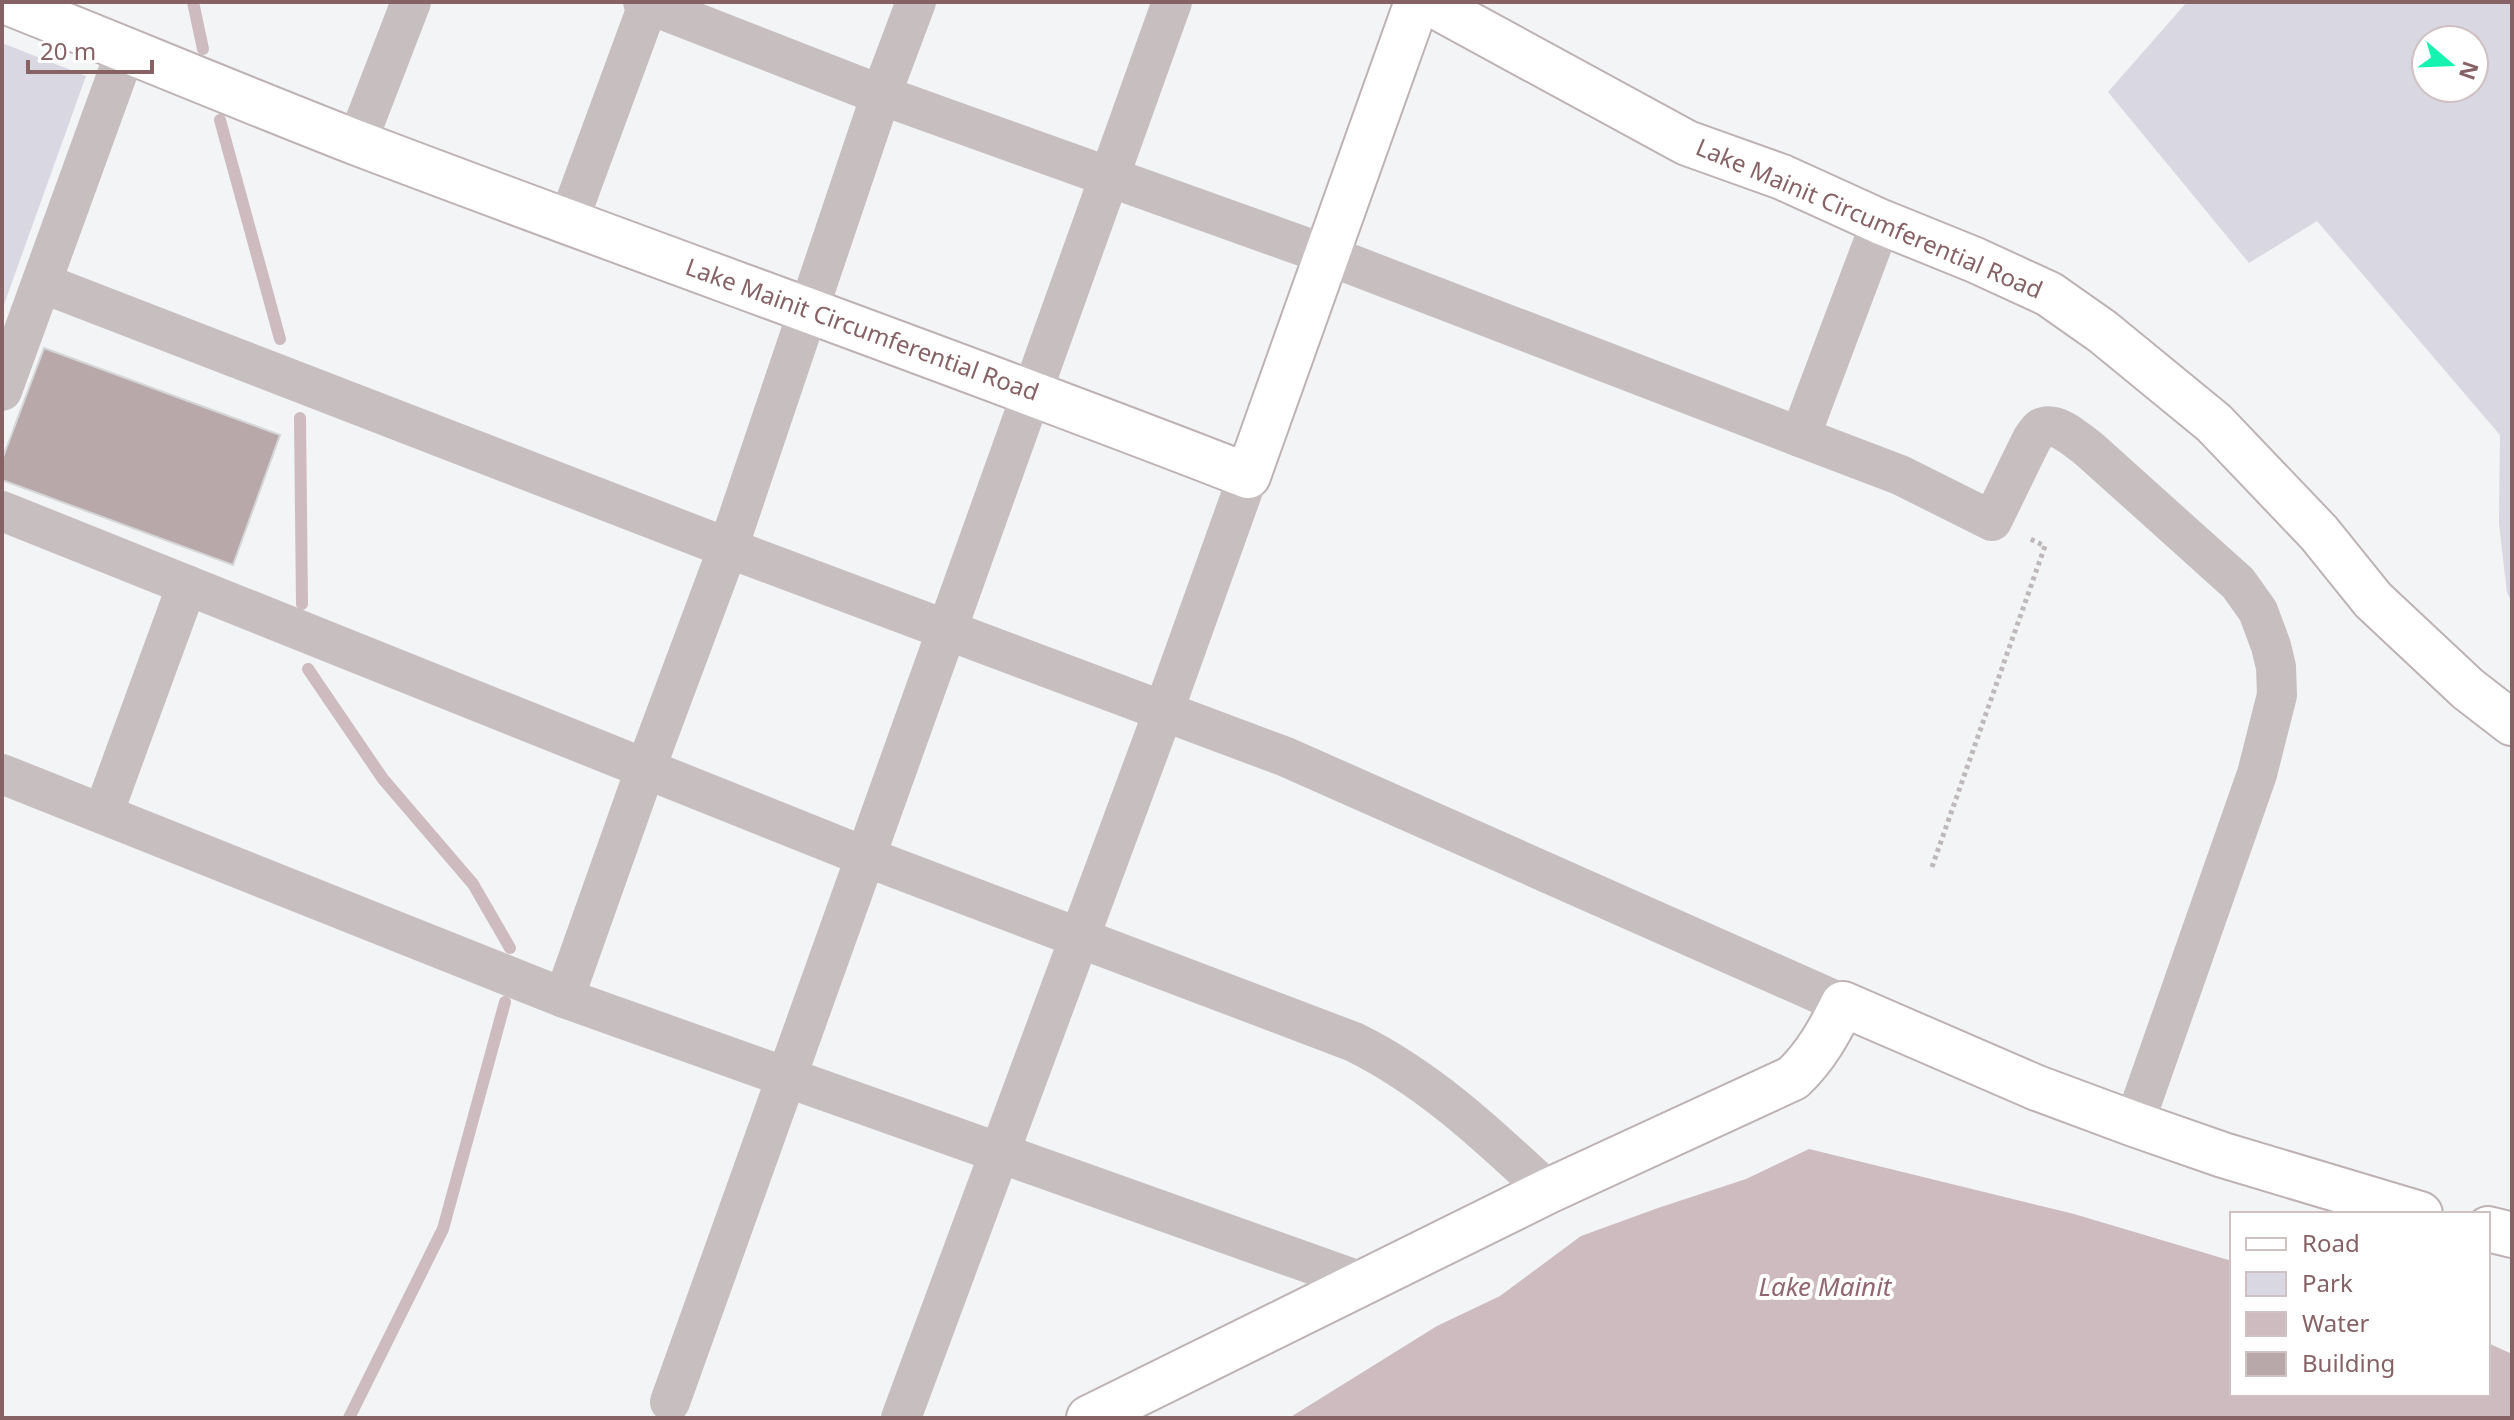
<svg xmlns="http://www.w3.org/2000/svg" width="2514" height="1420" font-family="'Noto Sans',sans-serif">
<rect width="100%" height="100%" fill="#f2f4f6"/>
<g fill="#d8d7e2" fill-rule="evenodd">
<path d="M 2187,2 L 2512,2 L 2512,602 L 2507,593 L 2499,524 L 2500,435 L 2317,221 L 2249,263 L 2108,92 ZM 2426,40 L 2474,40 L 2474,88 L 2426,88 Z"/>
<polygon points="2,43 86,76 2,310"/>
</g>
<polygon fill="#cdbbbf" points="1809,1149 2074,1214 2232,1261 2232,1394 2488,1394 2488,1343 2512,1354 2512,1418 1289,1418 1437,1326 1500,1296 1581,1236 1658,1208 1746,1179"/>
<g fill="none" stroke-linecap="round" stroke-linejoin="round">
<g stroke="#cdbbbf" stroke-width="12">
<polyline points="193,2 203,49"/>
<polyline points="220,120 280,339"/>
<polyline points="300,418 302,604"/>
<polyline points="308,669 383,779 473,884 510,948"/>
<polyline points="349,1418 443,1229 505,1002"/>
</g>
</g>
<polygon fill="#b8a8aa" stroke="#d4d6d7" stroke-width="2" points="44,348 280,435 233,565 2,480 2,460"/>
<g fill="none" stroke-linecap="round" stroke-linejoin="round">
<g stroke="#beb2b3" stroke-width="48">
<g id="secondary">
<path d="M 7,2 C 125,49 242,98 360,144 C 655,256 953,361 1248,476 L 1417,2"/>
<polyline points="1428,2 1687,143 1782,177 1881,222 1975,260 2049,294 2103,332 2214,423 2319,533 2373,600 2468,689 2512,723"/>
<polyline points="2488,1229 2512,1235"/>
<path d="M 1089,1418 L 1548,1191 L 1793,1078 C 1816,1056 1829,1032 1843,1004 L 2037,1088 L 2134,1124 L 2223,1155 L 2420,1214"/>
</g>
</g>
<polyline stroke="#bfb8b9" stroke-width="5" stroke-dasharray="4 4" stroke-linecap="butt" points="1932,867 2045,546 2028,538"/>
<g stroke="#c7bebf" stroke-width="40">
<path d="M 643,2 L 881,95 L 1327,255 L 1800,437 L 1900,475 L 1992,521 L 2032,439 C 2035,435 2037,431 2041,428 C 2057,420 2079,442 2090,450 L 2238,583 L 2258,611 L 2271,646 L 2276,667 L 2277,695 L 2257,774 L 2134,1124"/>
<polyline points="357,142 411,2"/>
<polyline points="568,222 648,5"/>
<polyline points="42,283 728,548 1286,757 1843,1004"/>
<polyline points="2,391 126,50"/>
<polyline points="1800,437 1881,222"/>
<path d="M 2,511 L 866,857 L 1354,1042 C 1429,1079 1488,1135 1548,1191"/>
<polyline points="2,774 564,998 1365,1283"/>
<polyline points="103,814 187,585"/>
<polyline points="564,998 645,770 728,548 881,95 916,2"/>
<polyline points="670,1402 1172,2"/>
<polyline points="901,1418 1164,710 1248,476"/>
</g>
<use href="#secondary" stroke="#fff" stroke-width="44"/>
</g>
<g text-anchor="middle" stroke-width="8" stroke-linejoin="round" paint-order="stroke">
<g font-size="24" fill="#866265" stroke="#fff">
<text transform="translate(1869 219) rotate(23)" y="8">Lake Mainit Circumferential Road</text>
<text transform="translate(862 330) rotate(20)" y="8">Lake Mainit Circumferential Road</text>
</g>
<g font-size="26" font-style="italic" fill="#916772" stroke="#fff">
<text x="1825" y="1296">Lake Mainit</text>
</g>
</g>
<rect width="2514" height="1420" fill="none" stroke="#866265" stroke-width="8"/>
<rect x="2230" y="1212" width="260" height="184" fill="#ffffff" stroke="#cfc0c1" stroke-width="2"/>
<rect x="2246" y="1238" width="40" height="12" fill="#ffffff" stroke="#cfc0c1" stroke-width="2"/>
<text x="2302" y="1252" font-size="24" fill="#866265">Road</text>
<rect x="2246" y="1272" width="40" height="24" fill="#d8d7e2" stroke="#cfc0c1" stroke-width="2"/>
<text x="2302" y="1292" font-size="24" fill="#866265">Park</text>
<rect x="2246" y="1312" width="40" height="24" fill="#cdbbbf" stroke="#cfc0c1" stroke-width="2"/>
<text x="2302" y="1332" font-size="24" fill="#866265">Water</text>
<rect x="2246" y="1352" width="40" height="24" fill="#b8a8aa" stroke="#cfc0c1" stroke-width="2"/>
<text x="2302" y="1372" font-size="24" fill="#866265">Building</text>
<g transform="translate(2450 64) rotate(109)"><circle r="38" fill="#ffffff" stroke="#cfc0c1" stroke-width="2"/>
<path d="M0-6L14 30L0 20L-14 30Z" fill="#15f3b0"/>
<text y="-12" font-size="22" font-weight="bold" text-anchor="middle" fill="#866265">N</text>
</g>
<path d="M28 60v12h124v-12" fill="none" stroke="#866265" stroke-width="4"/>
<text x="40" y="60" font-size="24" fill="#866265" stroke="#ffffff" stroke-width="6" paint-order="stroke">20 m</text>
</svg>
